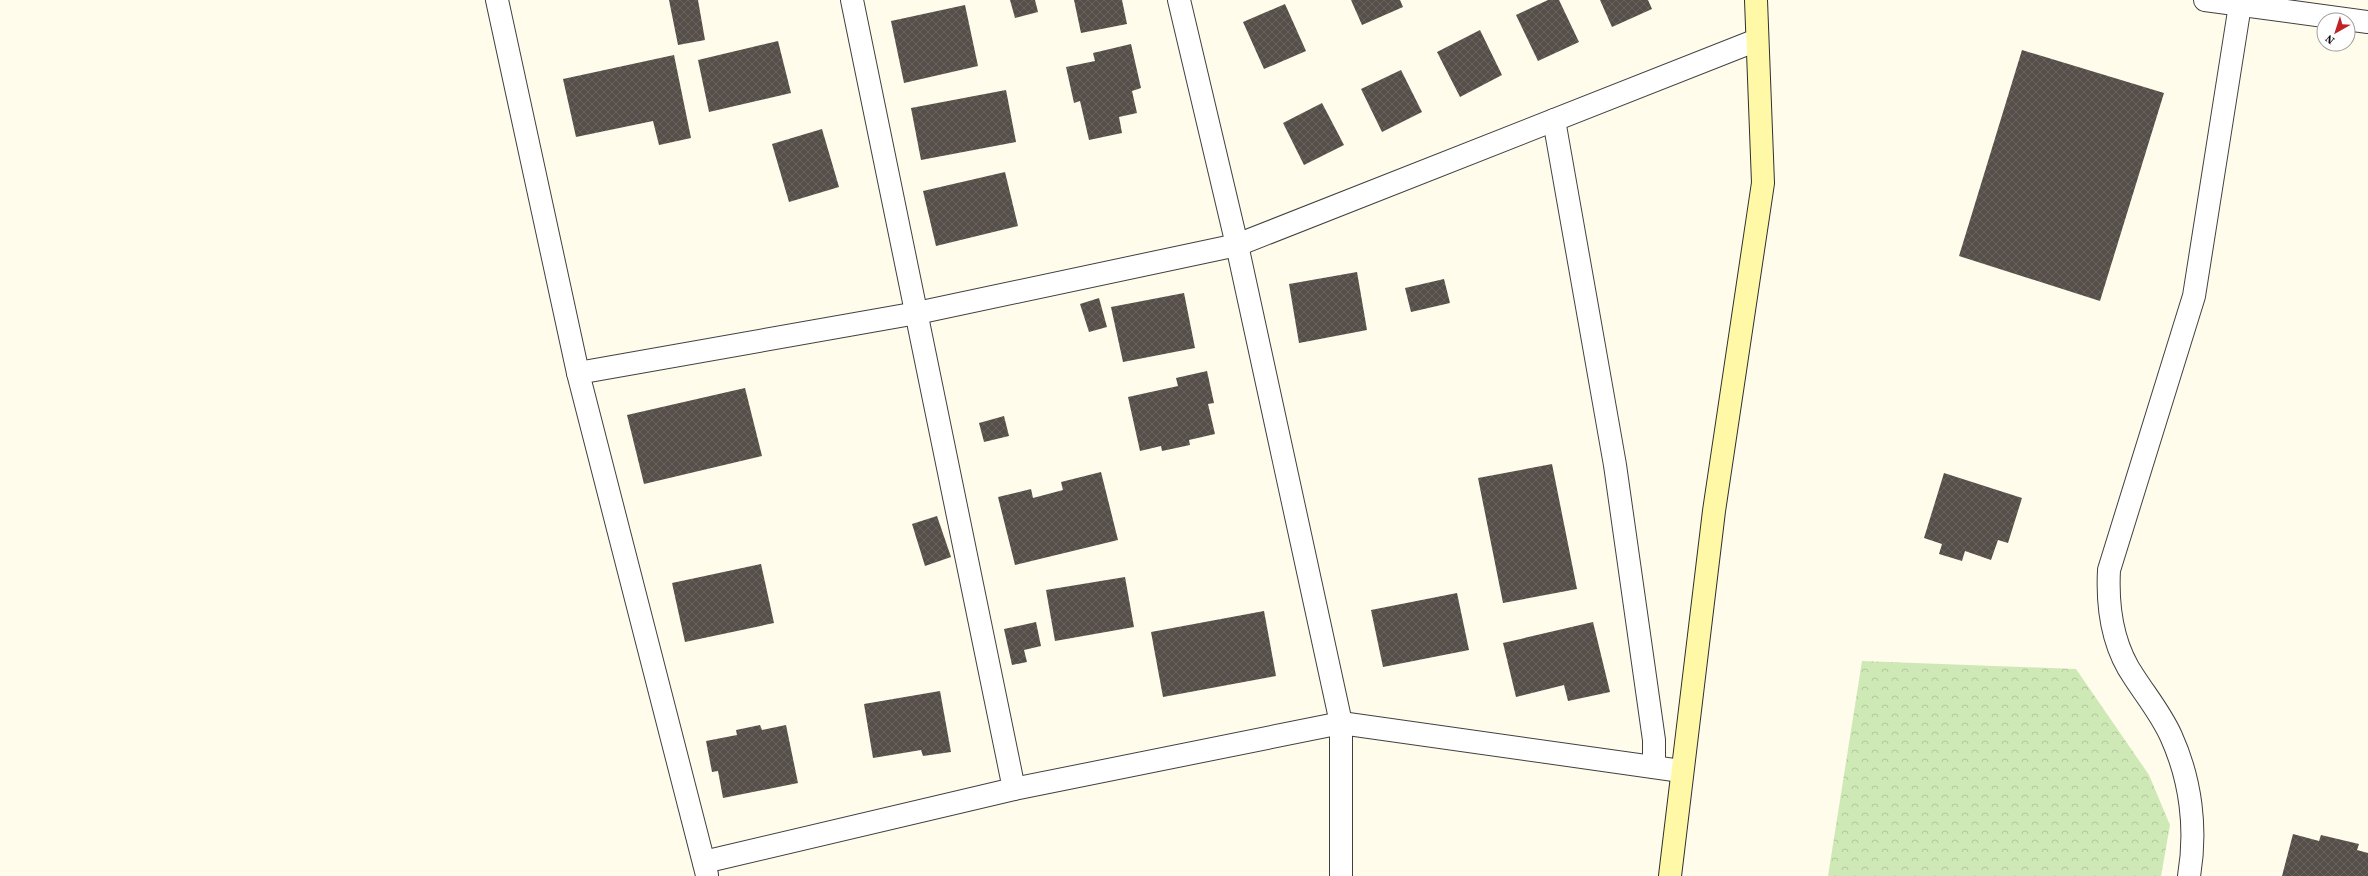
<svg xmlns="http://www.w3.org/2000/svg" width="2368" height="876" font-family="'Source Serif 4',serif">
<defs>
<pattern id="park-crowns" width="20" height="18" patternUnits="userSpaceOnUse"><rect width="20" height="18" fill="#cfe9b6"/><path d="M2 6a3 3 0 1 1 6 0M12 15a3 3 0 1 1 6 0" fill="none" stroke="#b1c79b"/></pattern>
<pattern id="building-cross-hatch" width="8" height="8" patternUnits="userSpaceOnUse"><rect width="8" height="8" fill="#554e49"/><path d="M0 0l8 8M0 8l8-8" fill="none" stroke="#68635f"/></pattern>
</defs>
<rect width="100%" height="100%" fill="#fffcec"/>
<polygon fill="url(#park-crowns)" points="1862,661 2076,669 2149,775 2170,825 2161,876 1828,876"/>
<g fill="url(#building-cross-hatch)">
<polygon points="669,0 698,0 705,40 678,45"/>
<polygon points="1010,0 1035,0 1038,12 1015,18"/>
<polygon points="1074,0 1122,0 1127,24 1081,33"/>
<polygon points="1351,0 1400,0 1403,7 1362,25"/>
<polygon points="1548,0 1559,0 1579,42 1538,61 1516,15"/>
<polygon points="1600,0 1648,0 1652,9 1612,27"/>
<polygon points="1285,4 1306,51 1264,69 1243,22"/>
<polygon points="965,5 978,66 904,83 891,21"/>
<polygon points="1480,30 1502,75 1460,97 1437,52"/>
<polygon points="778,41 791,93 709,112 698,60"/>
<polygon points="1131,44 1141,88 1132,91 1137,113 1119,117 1122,133 1089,140 1080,101 1074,103 1066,67 1095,61 1093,53"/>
<polygon points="2022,50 2164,93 2100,301 1959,256"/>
<polygon points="674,55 691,138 659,145 653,121 576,137 563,79"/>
<polygon points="1401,70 1422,112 1382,132 1361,89"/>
<polygon points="1006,90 1016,142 921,160 911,108"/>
<polygon points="1322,103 1344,145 1304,165 1283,123"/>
<polygon points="822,129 839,187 789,202 772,144"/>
<polygon points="1005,172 1018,226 936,246 923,191"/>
<polygon points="1357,272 1367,330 1299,343 1289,284"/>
<polygon points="1444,279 1450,303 1411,312 1405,288"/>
<polygon points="1184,293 1195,348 1123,362 1111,307"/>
<polygon points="1099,298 1107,327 1089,332 1080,304"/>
<polygon points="1207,371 1214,403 1208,404 1215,434 1189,440 1190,445 1162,451 1161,446 1140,451 1128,397 1178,386 1176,378"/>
<polygon points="745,388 762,456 644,484 627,415"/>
<polygon points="1004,416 1009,436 984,442 979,423"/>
<polygon points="1552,464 1577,589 1503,603 1478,478"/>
<polygon points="1101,472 1118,540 1015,565 998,497 1031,489 1033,498 1063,490 1061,482"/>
<polygon points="1944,473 2022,498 2008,543 1998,540 1991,560 1965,551 1962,561 1939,554 1942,544 1924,538"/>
<polygon points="937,516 951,557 925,566 912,524"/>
<polygon points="761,564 774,623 685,642 672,583"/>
<polygon points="1125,577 1134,627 1055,641 1046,590"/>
<polygon points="1457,593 1469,650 1383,667 1371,610"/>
<polygon points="1264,611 1276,676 1163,697 1151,632"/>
<polygon points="1036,622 1041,646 1024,650 1027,662 1012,665 1004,629"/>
<polygon points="1593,622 1610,692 1568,701 1564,685 1516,697 1503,643"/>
<polygon points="940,691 951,752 923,756 921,750 873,758 864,704"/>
<polygon points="760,725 762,730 786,725 798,783 723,798 718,771 712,772 706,741 737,735 736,730"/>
<polygon points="2293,834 2319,841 2321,835 2359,844 2357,850 2368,853 2368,876 2282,876"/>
</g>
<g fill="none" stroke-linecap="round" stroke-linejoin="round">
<g stroke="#404040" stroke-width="24">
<g id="minor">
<polyline points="497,0 578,373 707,875"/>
<polyline points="852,0 1014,789"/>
<polyline points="1179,0 1237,245 1341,723 1341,876"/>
<polyline points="2205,0 2368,22"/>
<polyline points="1554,120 1615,465 1654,740 1654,767"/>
<polyline points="578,373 917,313 1237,245 1757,40"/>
<polyline points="704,862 1014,789 1341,723 1681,771"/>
<path d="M 2189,876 C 2197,829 2191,780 2171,736 C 2161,714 2147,697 2134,677 C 2112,645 2107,608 2109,570 L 2194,296 L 2240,5"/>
</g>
</g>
<g stroke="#2f2f2f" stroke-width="24">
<polyline id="secondary" points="1670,876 1714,511 1763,183 1756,0"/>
</g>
<use href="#minor" stroke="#fff" stroke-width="22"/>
<use href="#secondary" stroke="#fff9a7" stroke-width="22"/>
</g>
<g transform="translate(2336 32) rotate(219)"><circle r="19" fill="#ffffff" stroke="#9e9e9e"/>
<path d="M0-3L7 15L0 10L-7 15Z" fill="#be2425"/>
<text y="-6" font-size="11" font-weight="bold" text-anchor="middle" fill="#0d0d0d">N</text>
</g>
</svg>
